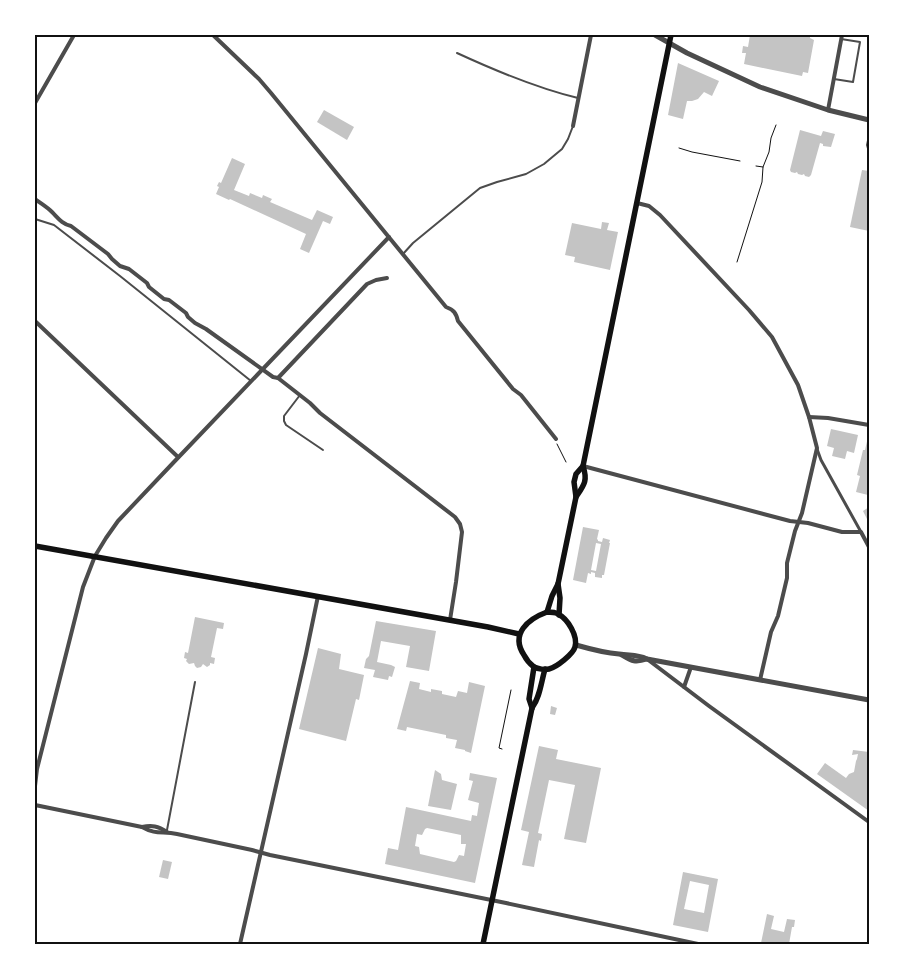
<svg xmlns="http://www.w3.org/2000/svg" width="904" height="979" font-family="'Source Sans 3',sans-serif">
<rect width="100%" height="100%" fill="#fff"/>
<g fill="#c4c4c4" fill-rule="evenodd">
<polygon points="750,35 810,35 810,38 814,40 808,73 803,72 802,76 744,64 746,53 742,53 743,46 748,47"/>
<polygon points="678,63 719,81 712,96 704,92 698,99 692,101 687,101 683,119 668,115"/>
<polygon points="324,110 354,127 347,140 317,122"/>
<polygon points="800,130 821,136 823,131 835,134 831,147 823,146 823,144 820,143 811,175 809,177 805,176 804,174 802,175 798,174 797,172 795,173 791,172 790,170"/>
<polygon points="232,158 245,164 234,190 249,196 250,193 262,198 263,195 272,199 270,202 312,220 317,210 333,217 330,224 323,221 309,253 300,249 306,234 230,199 229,200 216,194 219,187 217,186 219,182 221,183"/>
<polygon points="862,170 869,171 869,231 850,227"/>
<polygon points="602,222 609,223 607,230 618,232 610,270 574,262 575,257 565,255 572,223 601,229"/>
<polygon points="831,429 858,435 854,453 847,451 845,459 832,456 834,448 827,446"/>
<polygon points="868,437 869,489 868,495 856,492 860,476 857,475 863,450 865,450"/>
<polygon points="869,507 869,523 863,511"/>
<path d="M 583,527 L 599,530 L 597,539 L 598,540 L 598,541 L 602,542 L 603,538 L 610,540 L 609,543 L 610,543 L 604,575 L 602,575 L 602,578 L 595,577 L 595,573 L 591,572 L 591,574 L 588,573 L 586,583 L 573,580 ZM 596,543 L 601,544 L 596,571 L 591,570 Z"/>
<polygon points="195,617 224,623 223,629 217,628 211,657 215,658 214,664 210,663 210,665 207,667 203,664 201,667 197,668 195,666 194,663 189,664 186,661 187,659 184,658 185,652 188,653"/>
<polygon points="376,621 436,631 429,671 406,667 410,646 381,641 377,662 391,665 395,667 392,677 389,676 388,680 373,677 375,670 364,668 366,659 369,656"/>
<polygon points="318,648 341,654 339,669 364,675 359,700 356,699 346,741 299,729"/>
<polygon points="410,681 420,683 419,689 431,692 431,689 442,691 442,694 456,697 458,691 467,693 469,682 485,686 471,753 465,751 465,750 455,748 457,740 446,738 446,735 407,727 406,731 397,729"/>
<polygon points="551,706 557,708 555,715 550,714"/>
<polygon points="539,746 558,750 556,759 601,768 586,843 564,839 575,785 549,780 538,833 542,834 541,841 539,840 534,867 522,865 529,832 521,830"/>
<polygon points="853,750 869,752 869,811 817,774 825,763 846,778 849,774 854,772 856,761 857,759 858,754 852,755"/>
<polygon points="435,770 441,774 442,780 457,784 451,810 428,806"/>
<path d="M 470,773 L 497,778 L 475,883 L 385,864 L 388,848 L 398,850 L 406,807 L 471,821 L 472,815 L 477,816 L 479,803 L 468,800 L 473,781 L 469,780 ZM 427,828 L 461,835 L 461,844 L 466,844 L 464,856 L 459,855 L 456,861 L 454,862 L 420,854 L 419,847 L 415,846 L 417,834 L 422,835 L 425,829 Z"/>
<polygon points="163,860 172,862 168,879 159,877"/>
<path d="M 683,872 L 718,879 L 708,932 L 673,925 ZM 690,881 L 709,885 L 704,913 L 684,909 Z"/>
<polygon points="767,914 774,916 771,929 784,932 787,919 795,920 794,927 792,927 789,944 761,943"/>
</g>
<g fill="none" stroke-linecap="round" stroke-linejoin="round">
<g stroke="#111" stroke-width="1">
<polyline points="679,148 692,152 740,161"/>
<polyline points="756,166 763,167"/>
<polyline points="737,262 762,182 763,167 769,152 771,138 776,125"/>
<polyline points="557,444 566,462"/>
<polyline points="502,749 499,748 511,690"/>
</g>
<g stroke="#4c4c4c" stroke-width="2">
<path d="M 457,53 C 496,71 536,88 578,98"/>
<polyline points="834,79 853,82 860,42 841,39"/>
<polyline points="869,136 867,145 869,152"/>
<polyline points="35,219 54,225 120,276 251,381"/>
<polyline points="403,254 413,243 480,188 497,182 526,174 544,164 562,149 568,139 573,126"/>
<polyline points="300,395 284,416 284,421 286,425 323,450"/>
<polyline points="167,830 195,682"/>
</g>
<polyline stroke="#4c4c4c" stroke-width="3" points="817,449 821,460 861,532"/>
<g stroke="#4c4c4c" stroke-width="4">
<path d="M 213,35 L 259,79 L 271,93 L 446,307 C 454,310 456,313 458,321 L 513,389 L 521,395 L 556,439"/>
<polyline points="35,103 74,35"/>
<polyline points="828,110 842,35"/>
<polyline points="573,126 591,35"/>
<path d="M 35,199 C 40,203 47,207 52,212 C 58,218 62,224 71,226 L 108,254 L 112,259 L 120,266 L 129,269 L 147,283 L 149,287 L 164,299 L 169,300 L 186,313 L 188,317 L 195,323 L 206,329 L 273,377 L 278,378 L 310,403 L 320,413 L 455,517 L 460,524 L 462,532 L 456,582 L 450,620"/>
<polyline points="637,203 649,206 660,215 749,310 772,337 798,385 809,417 817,448 802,513 795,531 787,563 787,578 778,616 771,632 760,680"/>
<polyline points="35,321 178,457"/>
<polyline points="278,378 367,284 376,280 387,278"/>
<polyline points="809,417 828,418 869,425"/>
<polyline points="583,466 790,521 808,523 842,532 861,532 869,547"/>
<polyline points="647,659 709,706 869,822"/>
<polyline points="684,687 691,667"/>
<polyline points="35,786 37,769 83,587 95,556 106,538 118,521 173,463 389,237"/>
<path d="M 35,805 L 142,827 C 156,835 162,831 177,834 L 252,850 L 270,855 L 506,903 L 698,944"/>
<path d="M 142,827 C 152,825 158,826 167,832"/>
<polyline points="240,944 306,654 318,596"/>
</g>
<g stroke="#4c4c4c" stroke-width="5">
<polyline points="655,35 687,53 760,87 828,110 869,120"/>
<path d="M 576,645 C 590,649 605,653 619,654 C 630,656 636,654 647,659 L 869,700"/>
<path d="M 622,655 C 632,661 635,663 647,659"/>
</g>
<g stroke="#111" stroke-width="5.5">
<path d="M 576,497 C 584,485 588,481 583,466"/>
<polyline points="35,546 488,627 519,634"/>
<polyline points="558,584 560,598 559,615"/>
<polyline points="547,612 552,596 558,584 576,497 574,482 576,474 583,466 671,35"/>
<path d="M 547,612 C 551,612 555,612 558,614 C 568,619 578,636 575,647 C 573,654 557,667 549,669 C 545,670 538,669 534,667 C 530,664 526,659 524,655 C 510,634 528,619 547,612 Z"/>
<polyline points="532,708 529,699 534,667"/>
<path d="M 483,944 L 532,708 C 540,697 541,683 545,669"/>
</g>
</g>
<rect width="904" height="979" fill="none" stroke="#ffffff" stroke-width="72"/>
<rect x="36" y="36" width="832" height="907" fill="none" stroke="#111" stroke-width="2"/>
</svg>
